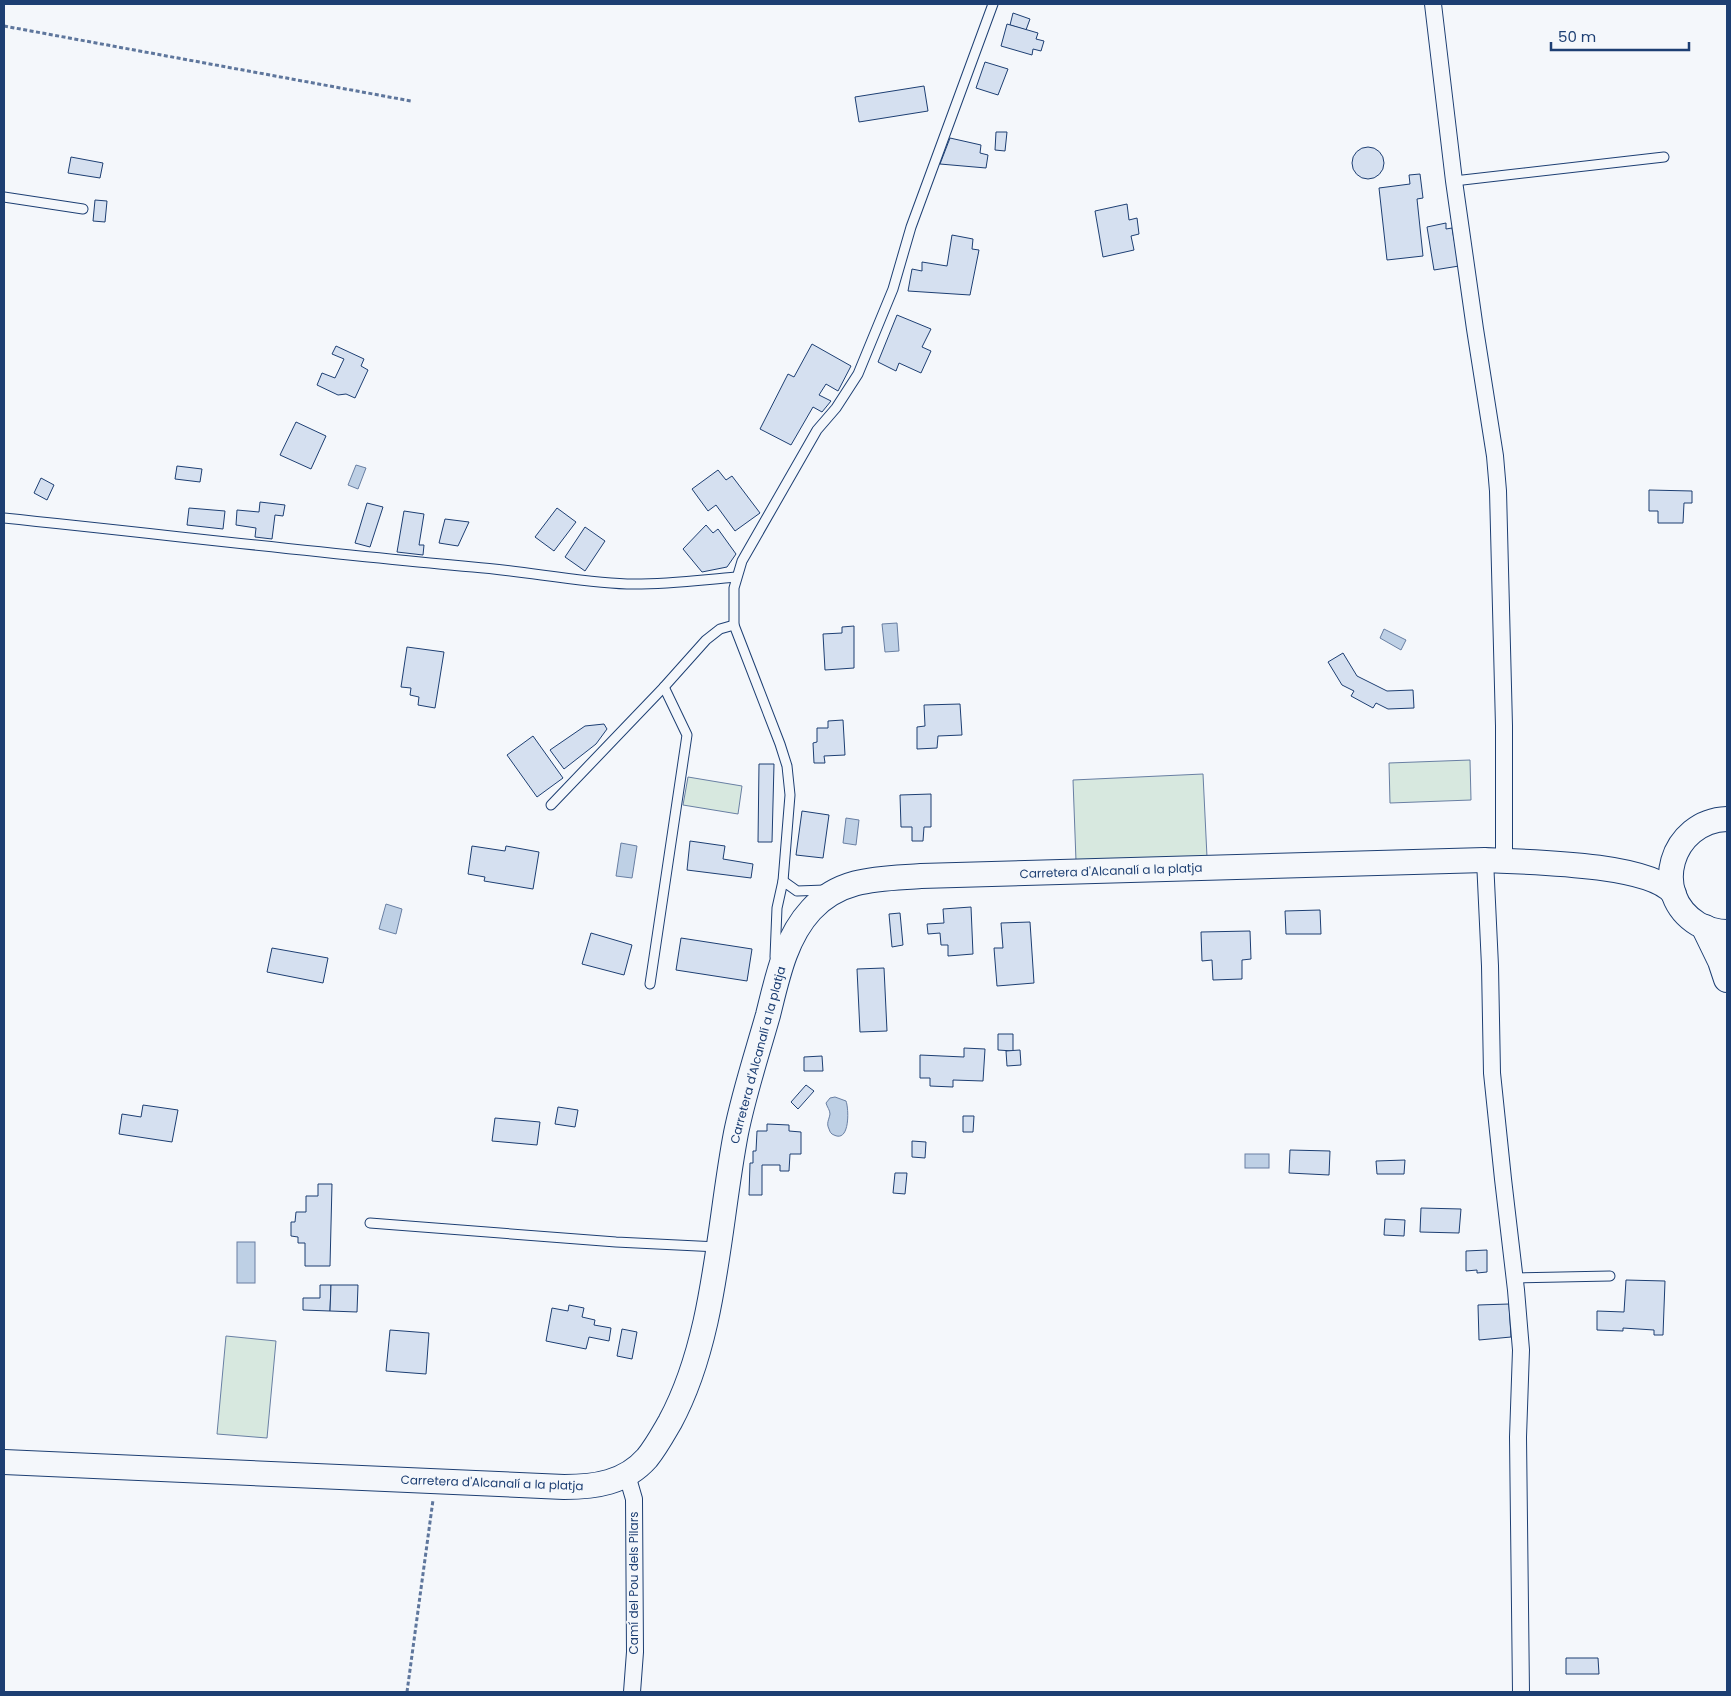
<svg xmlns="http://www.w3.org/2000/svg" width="1731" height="1696" font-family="Poppins,sans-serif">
<rect width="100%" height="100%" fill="#f4f7fb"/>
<g fill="#d7e8df" stroke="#687fa3">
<polygon points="1470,760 1471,800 1390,803 1389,763"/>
<polygon points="1203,774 1207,857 1076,861 1073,780"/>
<polygon points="688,777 742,786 738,814 683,805"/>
<polygon points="226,1336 276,1341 267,1438 217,1434"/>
</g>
<g fill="#bed0e5" stroke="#687fa3">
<polygon points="356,465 366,468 358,489 348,485"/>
<polygon points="897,623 899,651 885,652 882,624"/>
<polygon points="1384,629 1406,640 1401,650 1380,638"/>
<polygon points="846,818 859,820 856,845 843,843"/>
<polygon points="621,843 637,846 632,878 616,876"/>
<polygon points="386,904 402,909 396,934 379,929"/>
<path d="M 835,1097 L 846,1101 C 849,1109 850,1143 834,1135 C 831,1134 830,1132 829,1129 C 826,1123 829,1120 830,1114 C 830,1110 827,1107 826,1103 L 830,1098 Z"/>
<rect x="1245" y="1154" width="24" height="14"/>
<rect x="237" y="1242" width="18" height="41"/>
</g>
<g fill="#d5e0f0" stroke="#1d3f73">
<polygon points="1013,13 1030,19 1026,30 1010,25"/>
<polygon points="1007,24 1038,33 1036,39 1044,41 1041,51 1033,49 1032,55 1001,46"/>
<polygon points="985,62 1008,69 998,95 976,88"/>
<polygon points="924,86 928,111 859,122 855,97"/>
<polygon points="996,132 1007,132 1005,151 995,150"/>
<polygon points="950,138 981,145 980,153 988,155 986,168 940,164"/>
<circle cx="1368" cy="163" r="16"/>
<polygon points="71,157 103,163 100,178 68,173"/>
<polygon points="1420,174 1423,198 1417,199 1423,256 1387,260 1379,188 1410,184 1409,175"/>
<polygon points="95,200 107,201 105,222 93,221"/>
<polygon points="1127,204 1129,220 1137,218 1139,234 1131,236 1134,250 1103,257 1095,211"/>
<polygon points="1446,223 1446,229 1452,228 1459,266 1434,270 1427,227"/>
<polygon points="952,235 973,239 972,249 979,250 970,295 908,291 912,269 922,271 922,262 947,266"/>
<polygon points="897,315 931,329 922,347 931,351 921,373 899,363 896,371 878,362"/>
<polygon points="812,344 851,366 838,391 826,384 819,395 831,401 822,412 813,407 791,445 760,429 788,374 794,377"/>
<polygon points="336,346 364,359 361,366 368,370 355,398 346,394 338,395 317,385 322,373 335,378 344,359 332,354"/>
<polygon points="296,422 326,436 311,469 280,455"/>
<polygon points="177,466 202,469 200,482 175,479"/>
<polygon points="718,470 726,480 732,476 760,513 735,531 716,505 708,511 692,489"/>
<polygon points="41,478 54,485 47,500 34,493"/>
<polygon points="1649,490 1692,491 1692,503 1684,503 1683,523 1658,523 1658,511 1649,511"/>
<polygon points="260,502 285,505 283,516 275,515 272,539 255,537 256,528 236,525 237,510 259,512"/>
<polygon points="367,503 383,507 370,547 355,543"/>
<polygon points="189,508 225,511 223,529 187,525"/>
<polygon points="557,508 576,522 554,551 535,537"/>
<polygon points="404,511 424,514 419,545 424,545 423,555 397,552"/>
<polygon points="445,519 469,522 458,546 439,543"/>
<polygon points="706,525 713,533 718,529 736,554 727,567 702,572 683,549"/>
<polygon points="585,527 605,541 585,571 565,557"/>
<polygon points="854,626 854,668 825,670 823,634 842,633 842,627"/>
<polygon points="407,647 444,652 435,708 418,705 419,697 410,695 411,688 401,687"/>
<polygon points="1343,653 1357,676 1387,691 1413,690 1414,708 1388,709 1376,703 1373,708 1351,696 1354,691 1342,685 1328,662"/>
<polygon points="960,704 962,735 938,736 937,748 917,749 917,727 925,726 924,705"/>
<polygon points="843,720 845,755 824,756 825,763 814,763 813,743 817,742 817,728 828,728 828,721"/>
<polygon points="604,724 607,729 596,744 564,769 550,750 585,726"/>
<polygon points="533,736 563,778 537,797 507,755"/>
<polygon points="759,764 774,764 772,842 758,842"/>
<polygon points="931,794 931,827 924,827 923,841 912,841 912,827 901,827 900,795"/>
<polygon points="802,811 829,815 823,858 796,855"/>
<polygon points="690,841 725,846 723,859 753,864 751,878 687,870"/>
<polygon points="472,846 505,851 506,846 539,852 533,889 484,881 485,877 468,874"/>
<polygon points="971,907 973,954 948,956 948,945 941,945 940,933 928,934 927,924 944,923 943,909"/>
<polygon points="1320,910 1321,934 1286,934 1285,911"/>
<polygon points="900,913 903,945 892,947 889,914"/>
<polygon points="1030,922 1034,983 997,986 994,948 1003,948 1001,923"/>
<polygon points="1250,931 1251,959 1242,960 1242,979 1213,980 1212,960 1202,961 1201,932"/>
<polygon points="591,933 632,945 624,975 582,964"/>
<polygon points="681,938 752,949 747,981 676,970"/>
<polygon points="272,948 328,958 323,983 267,972"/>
<polygon points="884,968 887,1031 860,1032 857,969"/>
<polygon points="998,1034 1013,1034 1013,1051 998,1050"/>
<polygon points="964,1048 985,1049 983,1081 953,1080 953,1087 930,1086 930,1078 920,1078 920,1055 964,1057"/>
<polygon points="1020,1050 1021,1065 1007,1066 1006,1051"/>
<polygon points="822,1056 823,1071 804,1071 804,1057"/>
<polygon points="806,1085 814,1091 798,1109 791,1102"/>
<polygon points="143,1105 178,1110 172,1142 119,1134 122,1114 141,1117"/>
<polygon points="558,1107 578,1110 575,1127 555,1124"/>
<polygon points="963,1116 974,1116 973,1132 963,1132"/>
<polygon points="495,1118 540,1122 537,1145 492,1141"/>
<polygon points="767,1124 789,1125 789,1131 801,1132 801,1154 790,1154 789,1171 780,1171 780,1165 762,1165 762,1195 749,1195 750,1163 753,1163 753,1151 756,1151 757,1131 767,1131"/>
<polygon points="912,1141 926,1142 925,1158 912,1157"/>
<polygon points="1290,1150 1330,1151 1329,1175 1289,1173"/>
<polygon points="1405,1160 1404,1174 1377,1174 1376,1161"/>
<polygon points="895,1173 907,1173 905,1194 893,1193"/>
<polygon points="318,1184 332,1184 330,1266 305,1266 305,1243 298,1243 298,1237 291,1236 291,1222 295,1222 296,1212 306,1212 306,1196 318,1196"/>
<polygon points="1421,1208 1461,1209 1459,1233 1420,1232"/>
<polygon points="1385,1219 1405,1220 1404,1236 1384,1235"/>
<polygon points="1487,1250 1487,1272 1477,1273 1477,1270 1466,1271 1466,1251"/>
<polygon points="1626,1280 1665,1281 1663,1335 1654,1335 1654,1330 1623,1328 1623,1331 1597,1330 1597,1311 1624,1312"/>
<polygon points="320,1285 331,1285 330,1311 303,1310 303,1298 320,1298"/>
<polygon points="331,1285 358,1285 357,1312 330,1311"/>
<polygon points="1509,1304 1511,1337 1479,1340 1478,1305"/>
<polygon points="569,1305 584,1308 582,1317 595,1320 594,1325 611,1328 609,1341 589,1337 586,1349 546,1341 552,1308 568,1311"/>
<polygon points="622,1329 637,1332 632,1359 617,1356"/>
<polygon points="390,1330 429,1333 426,1374 386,1371"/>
<polygon points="1566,1658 1598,1658 1599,1674 1566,1674"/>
</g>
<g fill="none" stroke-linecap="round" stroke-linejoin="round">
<g stroke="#1d3f73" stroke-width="11">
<g id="lane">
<polyline points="1454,181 1664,157"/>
<polyline points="4,197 83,209"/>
<path d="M 4,518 C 160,534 317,553 473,567 C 525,571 576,582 627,584 C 664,585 700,580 736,577"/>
<polyline points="551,805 664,687 706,640 720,629 734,625"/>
<polyline points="783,881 797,891 825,890"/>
<polyline points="775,957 777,908 783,881 790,795 787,766 780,744 734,625 734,588 742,561 817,430 836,408 858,374 893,289 911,227 993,4"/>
<polyline points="650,984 687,735 664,687"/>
<polyline points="370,1223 616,1242 718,1247"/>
<polyline points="1515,1278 1610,1276"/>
</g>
</g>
<g stroke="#1d3f73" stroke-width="18">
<g id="street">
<polyline points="1433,4 1454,181 1475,329 1495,456 1498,491 1504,726 1504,861"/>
<polyline points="1485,860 1490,966 1492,1073 1503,1179 1516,1290 1521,1350 1518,1437 1521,1692"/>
<polyline points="627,1475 634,1499 635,1652 632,1692"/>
</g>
</g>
<g stroke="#1d3f73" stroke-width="26">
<g id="secondary">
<path d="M 1727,819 C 1671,821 1649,894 1698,924 C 1707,929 1717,932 1727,932"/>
<path d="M 4,1462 L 564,1487 C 595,1487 625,1483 647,1458 C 656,1447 663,1434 670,1422 C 716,1337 718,1227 736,1133 C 744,1093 757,1054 768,1015 C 777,979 785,938 811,910 C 841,877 881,879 921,876 L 1485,860 C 1525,862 1650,863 1674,894"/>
</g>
</g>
<g stroke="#1d3f73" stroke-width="28">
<polyline id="primary" points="1705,928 1721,961 1727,979"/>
</g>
<g stroke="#5e769c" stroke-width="3" stroke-dasharray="4 2.5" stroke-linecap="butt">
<polyline points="4,26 411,101"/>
<polyline points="407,1692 433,1500"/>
</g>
<use href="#lane" stroke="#f4f7fb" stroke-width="9"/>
<use href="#street" stroke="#f4f7fb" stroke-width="16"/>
<use href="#secondary" stroke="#f4f7fb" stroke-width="24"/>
<use href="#primary" stroke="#f4f7fb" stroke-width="26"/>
</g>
<g text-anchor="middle" stroke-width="4" stroke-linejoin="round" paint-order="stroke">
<g font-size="12" fill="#1d3f73" stroke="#f4f7fb">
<text transform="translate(1111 871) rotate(-2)" y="4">Carretera d'Alcanalí a la platja</text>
<text transform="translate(758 1055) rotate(-75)" y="4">Carretera d'Alcanalí a la platja</text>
<text transform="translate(492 1483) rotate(2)" y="4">Carretera d'Alcanalí a la platja</text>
<text transform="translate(634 1583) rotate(-90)" y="4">Camí del Pou dels Pilars</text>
</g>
</g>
<rect width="1731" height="1696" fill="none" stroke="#1d3f73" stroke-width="10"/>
<path d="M1551 42v8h138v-8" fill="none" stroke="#1d3f73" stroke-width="2.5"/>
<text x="1558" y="42" font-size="15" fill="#1d3f73" stroke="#f4f7fb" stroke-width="4" paint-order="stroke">50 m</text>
</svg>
